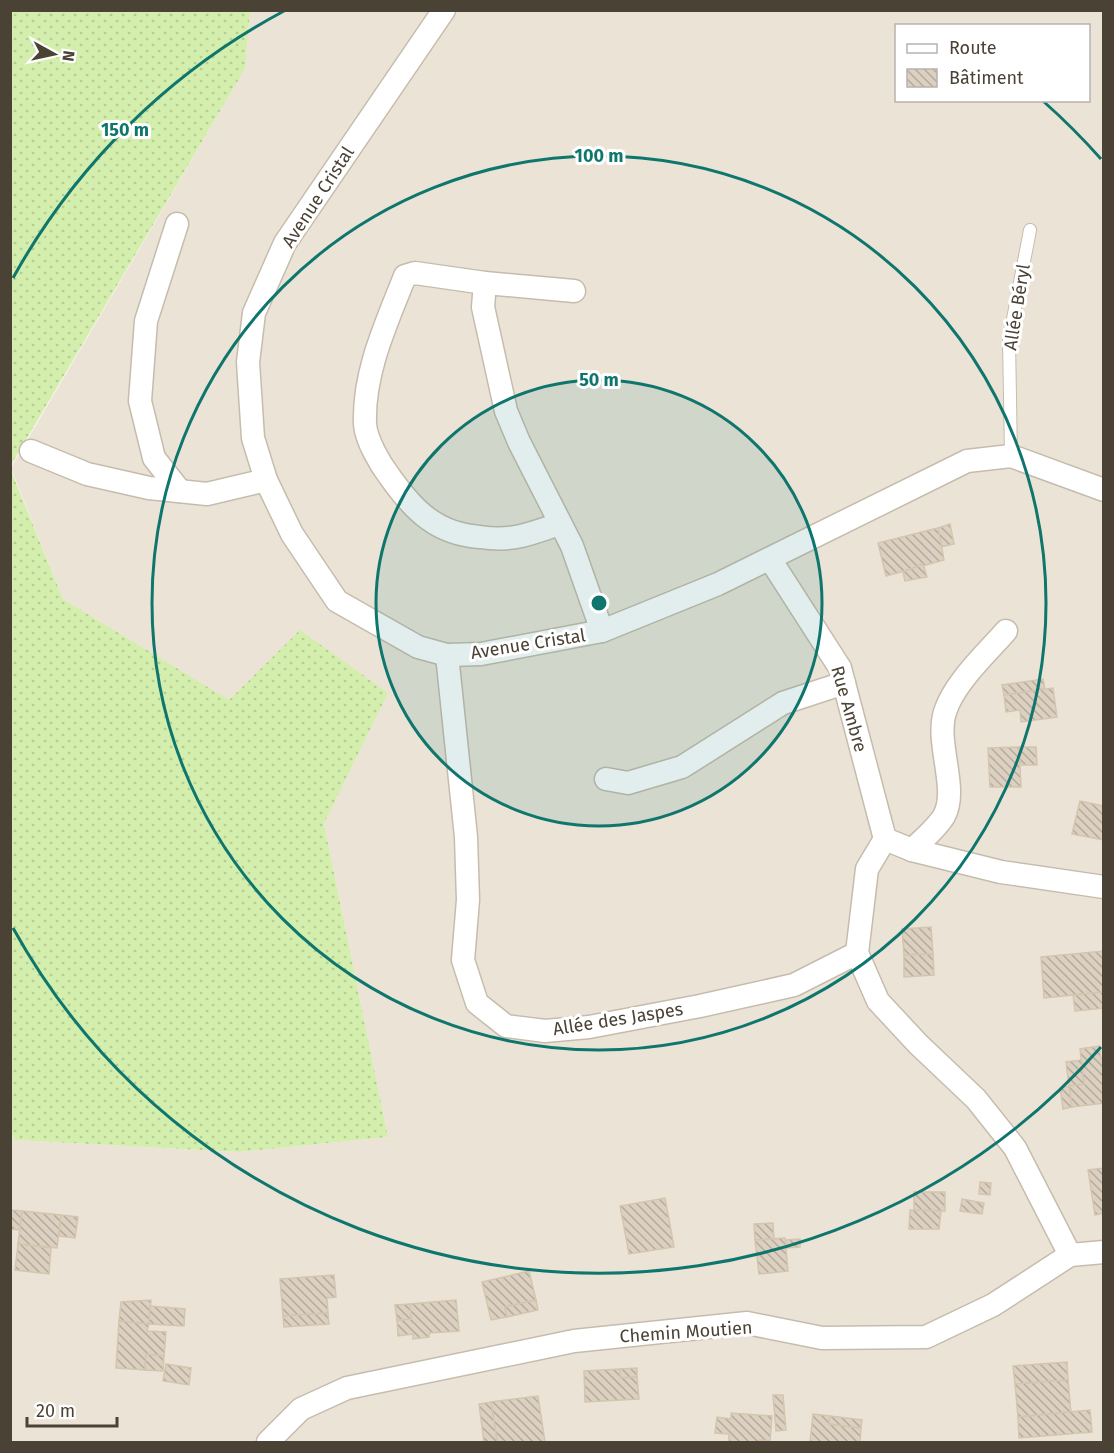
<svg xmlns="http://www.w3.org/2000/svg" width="1114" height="1453" font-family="'Fira Sans',sans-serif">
<defs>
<pattern id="grass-dots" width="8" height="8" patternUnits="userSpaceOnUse" patternTransform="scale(1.5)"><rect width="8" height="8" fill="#d3eead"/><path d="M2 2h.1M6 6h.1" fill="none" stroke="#b7cd95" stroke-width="1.8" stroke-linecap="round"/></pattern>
<pattern id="building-back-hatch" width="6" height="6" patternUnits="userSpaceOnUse" patternTransform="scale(1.5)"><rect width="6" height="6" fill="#dcd0c0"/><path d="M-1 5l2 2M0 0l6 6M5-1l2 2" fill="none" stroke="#b4aa9d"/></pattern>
</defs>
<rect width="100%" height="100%" fill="#f6f2e9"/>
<path fill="#ebe4d6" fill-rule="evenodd" d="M 250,11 L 1103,11 L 1103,1442 L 11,1442 L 10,1130 L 15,1140 L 239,1152 L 388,1137 L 324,824 L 388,693 L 300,631 L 229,701 L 63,599 L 11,468 L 245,69 ZM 896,26 L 1088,26 L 1088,100 L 896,100 Z"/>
<g fill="url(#grass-dots)">
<polygon points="11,11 250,11 245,69 11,465"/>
<polygon points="10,468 63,599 229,700 300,630 388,693 324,824 388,1137 239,1152 15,1140 10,1130"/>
</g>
<g fill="url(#building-back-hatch)" stroke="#d5c5af" stroke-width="1.5">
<polygon points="950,524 954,544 940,547 938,528"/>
<polygon points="938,528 944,560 886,576 878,543"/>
<polygon points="923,564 927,577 905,581 903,572"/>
<polygon points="1043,679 1045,689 1004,695 1002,685"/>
<polygon points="1053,688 1057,717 1021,722 1020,710 1006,712 1004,695"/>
<polygon points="1019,747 1036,747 1037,765 1020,765"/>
<polygon points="1019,747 1021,787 990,787 988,748"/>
<polygon points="1080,801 1104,806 1104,840 1072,834"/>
<polygon points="931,927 933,954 904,955 902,929"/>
<polygon points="1104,951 1104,992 1044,998 1041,957"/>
<polygon points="933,954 934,975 904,977 904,955"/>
<polygon points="1104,992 1104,1008 1075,1011 1073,995"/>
<polygon points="1099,1046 1101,1059 1104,1058 1104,1103 1072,1107 1069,1086 1084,1084 1080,1049"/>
<polygon points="1081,1060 1084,1084 1069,1086 1066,1062"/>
<polygon points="1069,1086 1072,1107 1063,1109 1060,1088"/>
<polygon points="1104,1168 1104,1213 1095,1215 1088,1170"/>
<polygon points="980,1182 991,1183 990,1195 979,1194"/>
<polygon points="914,1192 945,1192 945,1211 914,1210"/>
<polygon points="665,1198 674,1247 629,1254 620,1206"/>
<polygon points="962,1199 984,1203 982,1214 960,1211"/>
<polygon points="10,1210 22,1211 20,1230 10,1229"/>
<polygon points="910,1210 941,1211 939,1229 909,1229"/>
<polygon points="22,1211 61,1215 57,1248 18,1244"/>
<polygon points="61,1215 78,1217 75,1238 59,1236"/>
<polygon points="773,1223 774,1239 755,1240 754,1224"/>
<polygon points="785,1238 788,1271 759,1274 755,1240"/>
<polygon points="800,1239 800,1247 786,1248 786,1240"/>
<polygon points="18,1244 51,1248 49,1274 15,1270"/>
<polygon points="529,1271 536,1300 505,1307 507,1317 491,1320 482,1282"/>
<polygon points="334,1275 336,1297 327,1298 328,1313 283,1316 280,1279"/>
<polygon points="151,1300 149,1324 119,1321 121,1302"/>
<polygon points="456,1300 459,1331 429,1333 429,1337 413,1339 413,1334 398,1336 397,1320 411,1319 410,1304"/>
<polygon points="536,1300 538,1310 507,1317 505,1307"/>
<polygon points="410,1304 411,1319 397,1320 395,1305"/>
<polygon points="150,1306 185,1309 184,1326 149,1324"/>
<polygon points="328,1313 329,1324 284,1327 283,1316"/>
<polygon points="119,1321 149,1324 147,1331 166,1332 164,1356 146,1354 145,1370 116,1368"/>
<polygon points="146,1354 164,1356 163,1371 145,1370"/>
<polygon points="1067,1362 1068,1380 1015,1384 1013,1366"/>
<polygon points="166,1364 191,1368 189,1385 163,1381"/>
<polygon points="637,1368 637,1377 620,1378 620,1369"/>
<polygon points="620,1369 620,1378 637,1377 639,1399 585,1402 584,1371"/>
<polygon points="1068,1380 1071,1413 1018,1417 1015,1384"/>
<polygon points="773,1395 783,1395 786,1430 776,1431"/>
<polygon points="538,1396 545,1442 497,1442 491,1402"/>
<polygon points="491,1402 497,1442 484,1442 479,1404"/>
<polygon points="1090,1410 1092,1432 1019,1438 1018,1417"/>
<polygon points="731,1413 772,1416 770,1441 759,1440 759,1442 729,1442 729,1434 715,1433 717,1417 731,1419"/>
<polygon points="813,1414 830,1416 829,1424 861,1428 860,1442 810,1442"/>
<polygon points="830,1416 862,1420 861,1428 829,1424"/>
</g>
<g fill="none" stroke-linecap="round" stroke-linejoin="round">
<g stroke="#c6bcad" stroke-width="14">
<polyline id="lane" points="1011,456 1009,340 1030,230"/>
</g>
<g stroke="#c6bcad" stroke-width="25">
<g id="street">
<polyline points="444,10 285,243 254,313 248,362 253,438 266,480 292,534 337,601 418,647 447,655 481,654 602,631 718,584 967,461 1011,456 1104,490"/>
<polyline points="177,224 146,321 140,401 154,458 180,491"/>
<polyline points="485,283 483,307 506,411 519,442 572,546 602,631"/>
<polyline points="31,451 87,474 149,488 207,494 266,480"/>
<path d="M 560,524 C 547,528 534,533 521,536 C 508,539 493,539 480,537 C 437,534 414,511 390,477 C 380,464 366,440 365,424 C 363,372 387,322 405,276 L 415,273 L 485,283 L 574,291"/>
<polyline points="770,559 840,668 885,839"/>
<polyline points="447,655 466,837 468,900 463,960 477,1003 506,1026 545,1031 589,1027 700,1006 794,985 857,953"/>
<polyline points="606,779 628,783 682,767 783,703 844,683"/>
<polyline points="885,839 867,869 857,953 878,1001 918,1044 976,1099 1015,1148 1070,1255"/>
<path d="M 885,839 L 912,850 C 922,840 937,828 944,816 C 959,789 935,743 945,712 C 954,683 986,654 1006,631"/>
<polyline points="912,850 1001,872 1104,887"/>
<polyline points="268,1442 301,1409 347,1388 574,1341 747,1323 822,1338 926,1337 993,1305 1070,1255 1104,1252"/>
</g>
</g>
<use href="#lane" stroke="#fff" stroke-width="12"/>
<use href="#street" stroke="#fff" stroke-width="22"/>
</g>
<circle cx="599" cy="603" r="223" fill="#0f766e" fill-opacity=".12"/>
<g fill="none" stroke="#0f766e" stroke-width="3">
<circle cx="599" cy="603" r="223"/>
<circle cx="599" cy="603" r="447"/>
<path d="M1101 1047A670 670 0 0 1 13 928M13 278A670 670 0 0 1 284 11M1043 101A670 670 0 0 1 1101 159"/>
</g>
<g text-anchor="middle" stroke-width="6" stroke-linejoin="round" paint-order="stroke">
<g font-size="18" fill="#4b4236" stroke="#fff">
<text transform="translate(318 197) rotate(-57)" y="6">Avenue Cristal</text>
<text transform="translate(1017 307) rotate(-81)" y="6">Allée Béryl</text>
<text transform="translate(528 644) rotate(-9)" y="6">Avenue Cristal</text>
<text transform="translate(849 709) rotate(74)" y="6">Rue Ambre</text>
<text transform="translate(618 1019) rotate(-9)" y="6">Allée des Jaspes</text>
<text transform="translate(686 1332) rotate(-4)" y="6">Chemin Moutien</text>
</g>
</g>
<circle cx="599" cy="603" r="9" fill="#0f766e" stroke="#fff" stroke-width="3"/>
<g font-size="18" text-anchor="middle" font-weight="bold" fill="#0f766e" stroke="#fff" stroke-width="6" stroke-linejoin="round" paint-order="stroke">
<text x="125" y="136">150 m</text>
<text x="599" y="162">100 m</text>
<text x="599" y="386">50 m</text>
</g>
<rect width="1114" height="1453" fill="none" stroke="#4b4236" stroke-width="24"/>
<rect x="895" y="24" width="195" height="78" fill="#ffffff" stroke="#b7b3af" stroke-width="1.5"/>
<rect x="907" y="44" width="30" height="9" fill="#ffffff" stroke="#b7b3af" stroke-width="1.5"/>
<text x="949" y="54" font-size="18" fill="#4b4236">Route</text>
<rect x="907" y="69" width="30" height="18" fill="url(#building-back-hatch)" stroke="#b7b3af" stroke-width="1.5"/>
<text x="949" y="84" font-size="18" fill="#4b4236">Bâtiment</text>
<g transform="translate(54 54) rotate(98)" stroke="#ffffff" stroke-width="4.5" paint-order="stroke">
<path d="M0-4.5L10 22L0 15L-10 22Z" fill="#4b4236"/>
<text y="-9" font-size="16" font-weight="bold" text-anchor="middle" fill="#4b4236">N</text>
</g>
<path d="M27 1417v9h90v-9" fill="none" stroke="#4b4236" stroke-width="3"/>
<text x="36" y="1417" font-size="18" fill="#4b4236" stroke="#ffffff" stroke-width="4.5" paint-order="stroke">20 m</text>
</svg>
